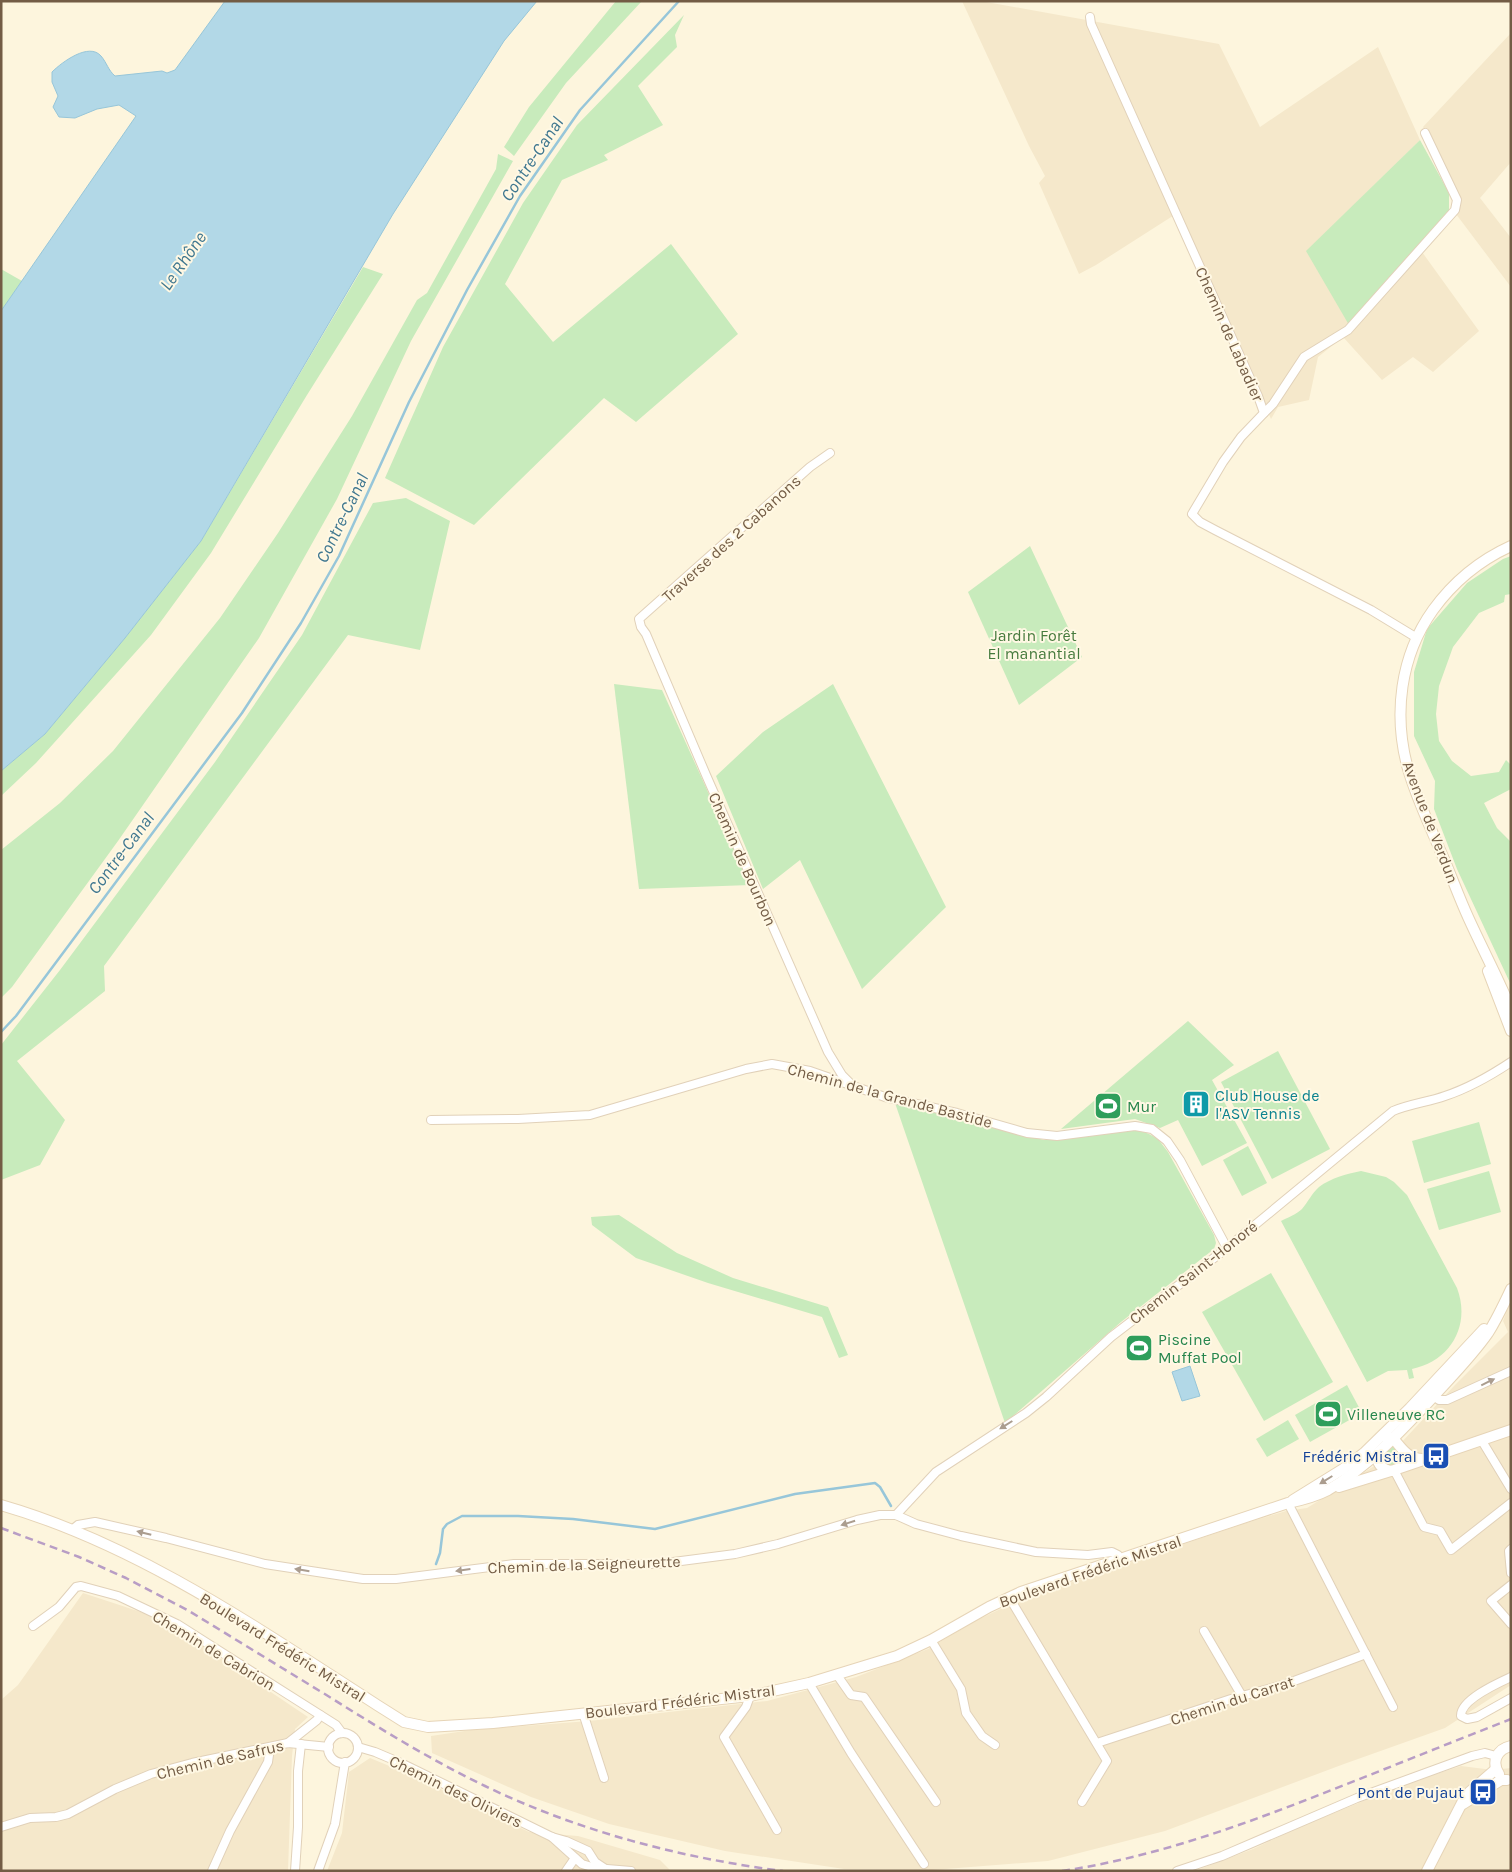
<svg xmlns="http://www.w3.org/2000/svg" width="1512" height="1872" font-family="Karla,sans-serif">
<rect width="100%" height="100%" fill="#fdf5dd"/>
<g fill="#f5e8cb">
<polygon points="962,1 981,1 1219,44 1260,127 1378,47 1420,140 1307,251 1417,245 1479,331 1433,372 1413,357 1382,380 1343,337 1318,357 1309,400 1278,407 1271,419 1179,212 1096,265 1079,274 1039,183 1045,176 1029,146"/>
<polygon points="1511,33 1511,162 1480,198 1511,238 1511,287 1456,214 1461,201 1423,127"/>
<polygon points="1511,1301 1511,1685 1445,1728 1344,1764 1165,1831 1048,1861 933,1870 844,1869 725,1851 609,1824 531,1797 432,1753 431,1736 471,1730 589,1721 767,1701 856,1677 928,1649 975,1621 1022,1599 1243,1524 1286,1511 1307,1508 1387,1458 1454,1386 1508,1332 1503,1321"/>
<polygon points="83,1593 156,1617 191,1635 226,1662 308,1717 295,1729 292,1756 288,1871 1,1871 1,1700 18,1685"/>
<polygon points="370,1758 416,1777 529,1832 578,1836 660,1860 671,1871 327,1871 342,1833 349,1772"/>
<polygon points="1461,1766 1493,1770 1511,1768 1511,1871 1195,1871 1253,1849 1302,1826 1408,1783"/>
</g>
<g fill="#c8ebbc">
<polygon points="616,1 642,1 566,83 514,156 504,147 529,107"/>
<polygon points="684,15 675,35 677,47 638,86 663,125 604,155 608,160 562,180 505,284 553,342 671,244 738,334 636,422 604,398 474,525 385,478 443,347 523,203 577,125"/>
<polygon points="1420,140 1449,193 1449,210 1349,325 1306,251"/>
<polygon points="498,154 513,161 411,341 337,499 259,638 118,841 12,987 1,998 1,850 60,803 113,751 220,618 278,533 352,416 417,300 427,293 496,169"/>
<polygon points="363,267 383,274 307,395 211,553 151,635 36,763 1,796 1,771 45,734 125,638 201,541"/>
<polygon points="1,269 22,281 1,311"/>
<polygon points="406,498 450,521 420,650 348,635 104,966 105,991 17,1061 65,1120 40,1165 1,1180 1,1045 60,970 215,762 302,635 373,503"/>
<polygon points="1030,546 1082,657 1019,705 968,592"/>
<polygon points="1511,556 1511,594 1505,595 1504,602 1479,613 1453,647 1439,686 1436,714 1439,741 1452,761 1471,776 1499,772 1506,760 1511,765 1511,789 1484,803 1497,828 1511,842 1511,985 1457,869 1434,809 1435,781 1414,736 1414,672 1427,629 1467,583 1503,559"/>
<polygon points="614,684 662,690 750,885 639,889"/>
<polygon points="833,684 946,907 862,989 800,860 763,889 716,776 763,732"/>
<polygon points="1188,1021 1234,1065 1212,1080 1247,1143 1202,1166 1178,1120 1160,1128 1135,1119 1061,1129"/>
<polygon points="1278,1051 1330,1149 1272,1179 1221,1082"/>
<polygon points="895,1103 1044,1140 1121,1128 1136,1129 1149,1134 1158,1139 1168,1152 1214,1235 1216,1243 1214,1249 1121,1322 1005,1423"/>
<polygon points="1479,1122 1491,1164 1424,1183 1412,1141"/>
<polygon points="1248,1146 1267,1183 1242,1196 1223,1160"/>
<path d="M 1361,1171 L 1386,1177 L 1394,1182 L 1407,1195 L 1457,1288 C 1471,1325 1451,1361 1412,1369 L 1414,1378 L 1409,1379 L 1407,1370 L 1388,1371 L 1367,1382 L 1281,1221 C 1287,1218 1297,1214 1302,1209 C 1308,1202 1312,1193 1319,1187 C 1331,1178 1346,1174 1361,1171 Z"/>
<polygon points="1489,1171 1501,1212 1439,1230 1427,1189"/>
<polygon points="619,1215 677,1253 733,1278 828,1307 848,1355 839,1358 822,1317 708,1283 636,1258 592,1225 591,1217"/>
<polygon points="1271,1273 1333,1382 1264,1421 1202,1312"/>
<polygon points="1347,1385 1362,1413 1310,1442 1295,1415"/>
<polygon points="1288,1420 1299,1439 1267,1457 1256,1439"/>
<polygon points="1391,1446 1395,1447 1404,1459 1403,1462 1390,1466 1383,1462 1383,1453"/>
</g>
<g fill="#b2d8e7" stroke="#97c6d9">
<path d="M 225,1 L 537,1 L 504,41 L 393,214 L 201,541 L 125,638 L 45,734 L 1,771 L 1,311 L 136,116 L 119,105 L 97,109 L 75,118 L 59,117 L 53,107 L 58,96 L 52,82 L 52,72 C 62,62 89,42 101,56 C 107,63 108,70 115,76 L 162,71 L 167,73 L 175,70 Z"/>
<polygon points="1190,1366 1200,1396 1182,1401 1172,1372"/>
</g>
<g fill="none" stroke-linecap="round" stroke-linejoin="round">
<g stroke="#97c6d9" stroke-width="2.5">
<polyline points="1,1032 16,1016 242,713 301,623 339,556 409,402 467,290 520,196 580,110 679,1"/>
<polyline points="436,1564 440,1553 443,1529 447,1524 462,1516 518,1516 573,1519 655,1529 795,1494 875,1483 880,1487 891,1506"/>
</g>
<g stroke="#e1d1b9" stroke-width="10">
<g id="street">
<polyline points="1090,17 1091,24 1258,396 1264,413 1241,437 1223,462 1192,514 1200,522 1215,530 1371,610 1417,638"/>
<polyline points="1264,413 1273,404 1304,357 1348,330 1455,210 1457,200 1425,133"/>
<polyline points="830,453 810,467 639,619 641,627 646,634 706,775 828,1052 842,1075 851,1084"/>
<polyline points="431,1120 518,1119 590,1115 746,1069 772,1064 810,1071 885,1097 957,1113 1027,1133 1057,1136 1135,1126 1152,1129 1167,1141 1180,1160 1227,1248"/>
<polyline points="1433,1396 1439,1400 1447,1400 1511,1371"/>
<polyline points="1482,1441 1511,1489"/>
<polyline points="1394,1470 1424,1527 1440,1531 1451,1550 1511,1503"/>
<polyline points="1288,1503 1393,1707"/>
<path d="M 896,1515 L 936,1472 L 1026,1413 L 1046,1397 L 1111,1337 L 1227,1248 L 1393,1111 C 1410,1104 1428,1102 1445,1096 C 1469,1088 1490,1076 1511,1062"/>
<polyline points="73,1529 78,1525 95,1522 166,1538 265,1564 363,1579 396,1579 514,1564 658,1564 735,1554 778,1544 857,1520 880,1515 896,1515 916,1524 961,1536 1036,1552 1088,1555 1112,1552 1118,1555 1120,1559"/>
<polyline points="1511,1549 1509,1551 1511,1573"/>
<polyline points="1511,1585 1491,1601 1511,1624"/>
<polyline points="1009,1597 1107,1761 1082,1802"/>
<polyline points="33,1626 59,1607 76,1587 81,1586 118,1596 177,1624 336,1725 342,1733"/>
<polyline points="1204,1631 1242,1696"/>
<polyline points="931,1640 961,1689 966,1713 982,1736 995,1745"/>
<polyline points="837,1675 851,1695 864,1697 936,1802"/>
<path d="M 1511,1677 C 1498,1683 1460,1700 1461,1716 L 1467,1719 L 1477,1717 L 1511,1698"/>
<polyline points="809,1683 851,1753 924,1864"/>
<polyline points="750,1696 746,1707 724,1737 777,1830"/>
<polyline points="583,1713 604,1778"/>
<circle cx="343" cy="1748" r="15"/>
<polyline points="288,1743 317,1720 320,1715"/>
<polyline points="1097,1743 1231,1699 1286,1684 1366,1654"/>
<polyline points="358,1747 375,1752 401,1763 552,1837 566,1841 588,1851 595,1862 604,1868"/>
<polyline points="1,1827 30,1818 56,1817 68,1814 115,1789 151,1774 192,1763 288,1743 329,1747"/>
<polyline points="552,1837 582,1864 595,1868 631,1871"/>
<polyline points="212,1871 230,1831 268,1762 270,1748"/>
<polyline points="295,1871 298,1827 298,1771 301,1744"/>
<polyline points="318,1871 335,1824 345,1762"/>
<polyline points="566,1871 575,1858"/>
<polyline points="1177,1871 1222,1856 1357,1798 1472,1756 1485,1753 1496,1756"/>
</g>
</g>
<g stroke="#e6d4b7" stroke-width="12">
<g id="secondary">
<path d="M 1511,546 C 1478,561 1454,581 1433,610 C 1400,656 1393,715 1408,769 C 1416,797 1429,824 1440,850 C 1450,872 1458,895 1468,917 C 1482,948 1498,978 1511,1009"/>
<polyline points="1488,971 1511,1031"/>
<path d="M 1387,1438 L 1393,1438 C 1402,1449 1408,1459 1423,1459"/>
<path d="M 1375,1455 C 1379,1465 1381,1469 1391,1471"/>
<polyline points="1339,1487 1394,1470 1511,1430"/>
<polyline points="1293,1500 1343,1469 1364,1453 1410,1408 1484,1329"/>
<path d="M 1,1505 C 137,1544 259,1629 377,1705 L 404,1722 L 428,1727 L 493,1723 L 750,1696 L 809,1683 L 897,1656 L 931,1640 L 989,1607 L 1021,1592 L 1288,1503 C 1302,1500 1315,1497 1328,1490 C 1368,1467 1402,1430 1433,1397 C 1452,1376 1472,1356 1488,1333 C 1497,1319 1504,1304 1511,1289"/>
<path d="M 1499,1774 C 1491,1762 1497,1749 1511,1746"/>
<polyline points="1463,1804 1501,1780 1507,1780"/>
<polyline points="1427,1871 1466,1795 1496,1769"/>
</g>
</g>
<use href="#street" stroke="#fff" stroke-width="8"/>
<use href="#secondary" stroke="#fff" stroke-width="10"/>
<g stroke="#b89dc5" stroke-width="2.5" stroke-dasharray="8 5" stroke-linecap="butt">
<path d="M 1,1528 L 79,1557 L 126,1578 L 189,1611 C 235,1639 282,1668 328,1696 C 379,1728 431,1760 485,1786 C 578,1831 681,1858 783,1871"/>
<path d="M 1062,1871 C 1156,1857 1246,1824 1334,1789 C 1393,1766 1452,1742 1511,1719"/>
</g>
</g>
<defs><path id="oneway-solid" d="M-6-.8H1V-3.2L6.5 0L1 3.2V.8H-6Z" transform="scale(1.25)"/></defs>
<g fill="#ab9d8f">
<use href="#oneway-solid" transform="translate(1488 1382) rotate(-26)"/>
<use href="#oneway-solid" transform="translate(1006 1425) rotate(148)"/>
<use href="#oneway-solid" transform="translate(1326 1480) rotate(148)"/>
<use href="#oneway-solid" transform="translate(848 1523) rotate(162)"/>
<use href="#oneway-solid" transform="translate(144 1533) rotate(-166)"/>
<use href="#oneway-solid" transform="translate(302 1570) rotate(-171)"/>
<use href="#oneway-solid" transform="translate(463 1570) rotate(172)"/>
</g>
<defs>
<g id="building-square" transform="scale(1.4375)"><rect x="-9" y="-9" width="18" height="18" rx="4" fill="#0f9aa8" stroke="#fff8e4"/><path d="M-4-6H4V6H1V3H-1V6H-4ZM-2.5-4.3h1.7v1.8h-1.7ZM.8-4.3h1.7v1.8H.8ZM-2.5-1h1.7V.8h-1.7ZM.8-1h1.7V.8H.8Z" fill="#fff"/></g>
<g id="stadium-square" transform="scale(1.4375)"><rect x="-9" y="-9" width="18" height="18" rx="4" fill="#2e9e5b" stroke="#fff8e4"/><path d="M0-5a6.5 5 0 1 0 0 10a6.5 5 0 1 0 0-10ZM-3.5-1.8h7v3.6h-7Z" fill="#fff"/></g>
<g id="bus-square" transform="scale(1.4375)"><rect x="-9" y="-9" width="18" height="18" rx="4" fill="#1a4fb4" stroke="#fff8e4"/><path d="M-5-6H5V4H4V6H2V4H-2V6H-4V4H-5ZM-3.5-4V0h7V-4ZM-3.5 1.2v1.5H-2V1.2ZM2 1.2v1.5H3.5V1.2Z" fill="#fff"/></g>
</defs>
<g fill-rule="evenodd">
<use href="#building-square" x="1196" y="1104"/>
<use href="#stadium-square" x="1108" y="1106"/>
<use href="#stadium-square" x="1139" y="1348"/>
<use href="#stadium-square" x="1328" y="1414"/>
<use href="#bus-square" x="1436" y="1456"/>
<use href="#bus-square" x="1483" y="1792"/>
</g>
<g text-anchor="middle" stroke-width="4" stroke-linejoin="round" paint-order="stroke">
<g font-size="16" fill="#735c45" stroke="#fff8e4">
<text transform="translate(1230 334) rotate(66)" y="6">Chemin de Labadier</text>
<text transform="translate(731 538) rotate(-42)" y="6">Traverse des 2 Cabanons</text>
<text transform="translate(1431 822) rotate(69)" y="6">Avenue de Verdun</text>
<text transform="translate(743 859) rotate(66)" y="6">Chemin de Bourbon</text>
<text transform="translate(890 1095) rotate(15)" y="6">Chemin de la Grande Bastide</text>
<text transform="translate(1193 1272) rotate(-38)" y="6">Chemin Saint-Honoré</text>
<text transform="translate(584 1564) rotate(-2)" y="6">Chemin de la Seigneurette</text>
<text transform="translate(1090 1571) rotate(-19)" y="6">Boulevard Frédéric Mistral</text>
<text transform="translate(283 1647) rotate(32)" y="6">Boulevard Frédéric Mistral</text>
<text transform="translate(214 1650) rotate(31)" y="6">Chemin de Cabrion</text>
<text transform="translate(1232 1700) rotate(-18)" y="6">Chemin du Carrat</text>
<text transform="translate(680 1701) rotate(-7)" y="6">Boulevard Frédéric Mistral</text>
<text transform="translate(220 1759) rotate(-13)" y="6">Chemin de Safrus</text>
<text transform="translate(456 1791) rotate(26)" y="6">Chemin des Oliviers</text>
</g>
<g font-size="16" fill="#467a3d" stroke="#fff8e4">
<text x="1034" y="641">Jardin Forêt<tspan x="1034" dy="18">El manantial</tspan></text>
</g>
<g font-size="16" fill="#0d838f" stroke="#fff8e4" text-anchor="start">
<text x="1215" y="1101">Club House de<tspan x="1215" dy="18">l'ASV Tennis</tspan></text>
</g>
<g font-size="16" fill="#27864d" stroke="#fff8e4" text-anchor="start">
<text x="1127" y="1112">Mur</text>
<text x="1158" y="1345">Piscine<tspan x="1158" dy="18">Muffat Pool</tspan></text>
<text x="1347" y="1420">Villeneuve RC</text>
</g>
<g font-size="16" fill="#164399" stroke="#fff8e4" text-anchor="end">
<text x="1417" y="1462">Frédéric Mistral</text>
<text x="1464" y="1798">Pont de Pujaut</text>
</g>
<g font-size="18" font-style="italic" fill="#417890" stroke="#fff8e4">
<text transform="translate(532 159) rotate(-56)" y="6">Contre-Canal</text>
<text transform="translate(183 261) rotate(-55)" y="6">Le Rhône</text>
<text transform="translate(342 518) rotate(-64)" y="6">Contre-Canal</text>
<text transform="translate(121 853) rotate(-53)" y="6">Contre-Canal</text>
</g>
</g>
<rect width="1512" height="1872" fill="none" stroke="#735c45" stroke-width="5"/>
</svg>
